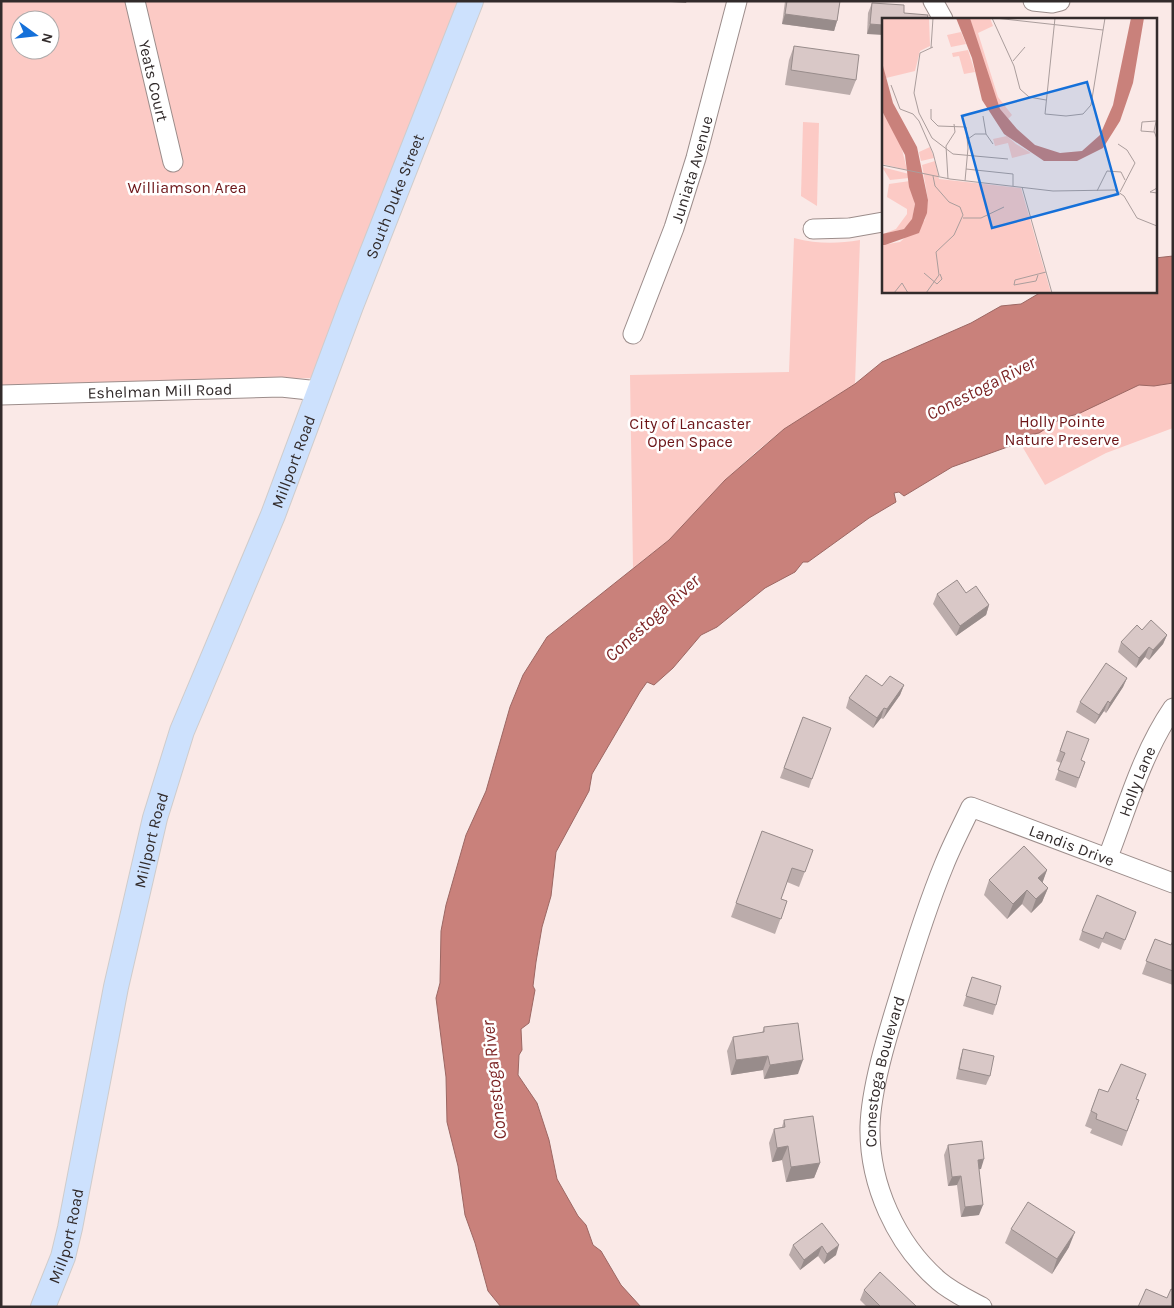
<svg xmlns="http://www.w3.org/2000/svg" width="1174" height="1308" font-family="Karla,sans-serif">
<rect width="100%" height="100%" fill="#fae9e7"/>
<g fill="#fccac5" fill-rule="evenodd">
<path d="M 1,1 L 458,1 L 312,378 L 1,386 ZM 20,20 L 50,20 L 50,50 L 20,50 Z"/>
<polygon points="803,122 819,123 817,206 801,196"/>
<path d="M 794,238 C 818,244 836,244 860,240 L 855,384 L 784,429 L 757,451 L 725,480 L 669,540 L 633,568 L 630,375 L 789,372 Z"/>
<polygon points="1173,349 1173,428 1106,453 1045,485 1003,414"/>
</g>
<polygon fill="#c9817b" stroke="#9c6763" points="1173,256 1173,383 1154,386 1139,385 1078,414 1062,418 1039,433 1023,436 1013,445 952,467 904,496 899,492 894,493 896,502 869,518 808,562 803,562 795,572 765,588 717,627 701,635 673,668 654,685 647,682 640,692 592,774 589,791 556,852 551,896 542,927 536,962 533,986 535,990 529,1023 521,1029 522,1050 519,1055 518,1075 537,1103 549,1140 557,1179 578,1216 586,1225 593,1245 601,1251 621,1285 641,1307 501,1307 488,1291 475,1243 465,1215 458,1166 447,1122 446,1077 436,998 440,983 441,931 446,905 466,835 486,791 510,707 523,675 547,637 669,540 725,480 784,429 855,384 882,362 971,323 1001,306 1021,304 1043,291 1155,291 1155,258"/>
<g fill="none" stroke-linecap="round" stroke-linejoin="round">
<g stroke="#9c8d8b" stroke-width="21">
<g id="minor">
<path id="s1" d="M 135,1 L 173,162"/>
<polyline points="933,1 943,19"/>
<polyline points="1033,1 1052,3 1060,1"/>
<polyline points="813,229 849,228 883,222"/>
<path id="s2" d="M 633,334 L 674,228 L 696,158 L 737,1"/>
<path id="s3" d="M 1,395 L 281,387 L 319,391"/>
<path id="s4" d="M 1108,857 C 1127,808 1142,753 1173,708"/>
<path id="s5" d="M 982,1307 C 967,1299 952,1292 939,1281 C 896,1244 869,1184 870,1127 C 871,1086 889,1030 901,991 C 914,948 927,906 944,865 C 952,845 962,826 971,807 L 1173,883"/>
</g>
</g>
<g stroke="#cecccc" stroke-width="26">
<g id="major">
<path id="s6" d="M 43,1307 L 63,1257 L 70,1228 L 116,987 L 155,818 L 182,731 L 273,515 L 351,306 L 471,1"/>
</g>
</g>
<use href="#minor" stroke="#fff" stroke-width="19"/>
<use href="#major" stroke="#cde1fd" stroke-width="24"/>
</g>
<g fill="#bbacab">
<polygon points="785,1 840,1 837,21 834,31 782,24"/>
<polygon points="872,3 904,13 867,34 868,13"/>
<polygon points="794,46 856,80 850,95 785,85 789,60"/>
<polygon points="966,593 989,605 986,615 956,636 933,604 937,594"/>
<polygon points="1142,630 1167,635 1163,644 1149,660 1145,657 1136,668 1118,652 1121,642"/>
<polygon points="1127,678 1123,687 1106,713 1104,711 1095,724 1076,712 1080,702"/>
<polygon points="904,685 900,695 883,719 881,718 873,728 846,708 849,698 882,686"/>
<polygon points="803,717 812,779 809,788 780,778"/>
<polygon points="1067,731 1081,760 1085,762 1076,788 1055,780 1061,763 1056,761"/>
<polygon points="762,831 813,850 799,887 787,882 781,899 787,901 775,934 731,917"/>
<polygon points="1047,870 1042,882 1048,888 1042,902 1031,913 1022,904 1007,919 984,895 989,880"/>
<polygon points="1136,912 1121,950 1102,942 1099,949 1079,940 1082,931"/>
<polygon points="1155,939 1171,945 1173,941 1173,985 1142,974"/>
<polygon points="972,977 996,1005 993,1015 963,1006"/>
<polygon points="764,1027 798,1074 764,1079 763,1070 731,1075 727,1051 733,1037 762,1033"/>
<polygon points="963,1049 990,1076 986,1085 956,1079 960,1059"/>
<polygon points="1099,1089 1108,1092 1139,1100 1122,1146 1090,1133 1092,1129 1085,1126"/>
<polygon points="784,1120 820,1163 814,1178 786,1182 782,1160 772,1162 769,1143 774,1129 782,1127"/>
<polygon points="948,1145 981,1169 979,1169 979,1215 961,1217 957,1185 948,1186 944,1155"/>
<polygon points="822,1223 836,1255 824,1264 818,1256 800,1270 789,1255 793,1245"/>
<polygon points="1011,1229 1069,1247 1052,1274 1005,1243"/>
<polygon points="864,1290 917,1307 867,1307 860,1300"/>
</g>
<g fill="#988c8b">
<polygon points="672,1 687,1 686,3 671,2"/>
<polygon points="785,14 837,21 834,31 782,24"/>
<polygon points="870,24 883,25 883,35 867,34"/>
<polygon points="989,605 986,615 956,636 960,626"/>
<polygon points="1167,635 1163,644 1149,660 1153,650"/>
<polygon points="1149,647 1145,657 1136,668 1139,658"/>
<polygon points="1127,678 1123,687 1106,713 1110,703"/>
<polygon points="904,685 900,695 883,719 887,709"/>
<polygon points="1108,701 1104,711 1095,724 1099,715"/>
<polygon points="884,708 881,718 873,728 877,718"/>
<polygon points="1047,870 1042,884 1038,878"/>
<polygon points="1048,888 1042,902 1031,913 1036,899"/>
<polygon points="1027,890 1022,904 1007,919 1013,904"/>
<polygon points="768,1056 763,1070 731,1075 736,1060"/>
<polygon points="803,1060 798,1074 764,1079 770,1065"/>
<polygon points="788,1146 782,1160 772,1162 777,1148"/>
<polygon points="984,1159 981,1169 974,1170 978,1160"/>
<polygon points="820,1163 814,1178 786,1182 791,1167"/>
<polygon points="961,1176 957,1185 948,1186 952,1177"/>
<polygon points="983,1205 979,1215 961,1217 965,1207"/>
<polygon points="1075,1232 1069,1247 1052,1274 1057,1259"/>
<polygon points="839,1245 836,1255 824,1264 827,1254"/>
<polygon points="822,1246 818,1256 800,1270 804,1260"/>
</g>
<g fill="#d9c8c7" stroke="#988c8b">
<polygon points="787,1 840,1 837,21 785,14"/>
<polygon points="872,3 904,5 904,13 928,15 927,19 883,19 883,25 870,24"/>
<polygon points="794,46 859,55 856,80 791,70"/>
<polygon points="957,580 966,593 976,586 989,605 960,626 937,594"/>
<polygon points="1151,620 1167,635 1153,650 1149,647 1139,658 1121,642 1137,625 1142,630"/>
<polygon points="1106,663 1127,678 1110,703 1108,701 1099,715 1080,702"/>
<polygon points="866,675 882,686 890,676 904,685 887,709 884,708 877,718 849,698"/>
<polygon points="803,717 831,728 812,779 784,768"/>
<polygon points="1067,731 1089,739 1081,760 1085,762 1079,778 1058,770 1065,753 1060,751"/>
<polygon points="762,831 813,850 805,872 792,868 781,899 787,901 781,919 736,903"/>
<polygon points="1024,846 1047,870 1038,878 1048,888 1036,899 1027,890 1013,904 989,880"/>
<polygon points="1097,895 1136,912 1125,940 1106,932 1103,939 1082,931"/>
<polygon points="1155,939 1171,945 1173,941 1173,971 1146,961"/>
<polygon points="972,977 1001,986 996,1005 966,996"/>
<polygon points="798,1023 803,1060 770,1065 768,1056 736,1060 733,1037 764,1032 764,1027"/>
<polygon points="963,1049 994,1056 990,1076 959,1069"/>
<polygon points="1121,1064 1146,1074 1136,1099 1139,1100 1127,1131 1096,1119 1097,1114 1091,1111 1099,1089 1108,1092"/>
<polygon points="813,1116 820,1163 791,1167 788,1146 777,1148 774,1129 785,1127 784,1120"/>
<polygon points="982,1141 984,1159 978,1160 983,1205 965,1207 961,1176 952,1177 948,1145"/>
<polygon points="1028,1202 1075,1232 1057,1259 1011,1229"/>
<polygon points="822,1223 839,1245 827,1254 822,1246 804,1260 793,1245"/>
<polygon points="880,1272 917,1307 881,1307 864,1290"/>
<polygon points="1146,1289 1167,1298 1171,1289 1173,1290 1173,1307 1138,1307"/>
</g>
<g text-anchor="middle" stroke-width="5" stroke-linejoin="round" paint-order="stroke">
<g font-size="16" fill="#322b2b" stroke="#fff">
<text dy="6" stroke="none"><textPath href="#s1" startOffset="82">Yeats Court</textPath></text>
<text dy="6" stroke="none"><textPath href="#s2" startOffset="175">Juniata Avenue</textPath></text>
<text dy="6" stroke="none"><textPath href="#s6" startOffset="1169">South Duke Street</textPath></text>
<text dy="6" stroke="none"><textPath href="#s3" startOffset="159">Eshelman Mill Road</textPath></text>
<text dy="6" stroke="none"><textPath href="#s6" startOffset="885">Millport Road</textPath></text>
<text dy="6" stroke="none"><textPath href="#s4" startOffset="81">Holly Lane</textPath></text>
<text dy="6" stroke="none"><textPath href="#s6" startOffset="480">Millport Road</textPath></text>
<text dy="6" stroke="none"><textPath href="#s5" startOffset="669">Landis Drive</textPath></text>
<text dy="6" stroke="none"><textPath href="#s5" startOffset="281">Conestoga Boulevard</textPath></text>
<text dy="6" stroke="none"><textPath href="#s6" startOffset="75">Millport Road</textPath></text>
</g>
<g font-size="16" fill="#6c1518" stroke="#fff">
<text x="187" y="193">Williamson Area</text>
<text x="1062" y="427">Holly Pointe<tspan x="1062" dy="18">Nature Preserve</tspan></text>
<text x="690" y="429">City of Lancaster<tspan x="690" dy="18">Open Space</tspan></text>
</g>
<g font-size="18" font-style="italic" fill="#7c2525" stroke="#fff">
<text transform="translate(981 388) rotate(-27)" y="6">Conestoga River</text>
<text transform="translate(652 618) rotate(-42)" y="6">Conestoga River</text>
<text transform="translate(494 1080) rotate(-96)" y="6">Conestoga River</text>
</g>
</g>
<g transform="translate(882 18)">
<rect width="275" height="275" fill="#fae9e7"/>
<path d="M 0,0 L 47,0 L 48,28 L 38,33 L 33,53 L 4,60 L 0,44 ZM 88,0 L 108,0 L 111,8 L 96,15 L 116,79 L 130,97 L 124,103 L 113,87 ZM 79,14 L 84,26 L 69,29 L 65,17 ZM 86,32 L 93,54 L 82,56 L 77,38 L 71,39 L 70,35 ZM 0,93 L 19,127 L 25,152 L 0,146 ZM 125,118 L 134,126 L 149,135 L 130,140 L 126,125 L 113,128 L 111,121 ZM 48,129 L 52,140 L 39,143 L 37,134 ZM 53,143 L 57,161 L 139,170 L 169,275 L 0,275 L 0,227 L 18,224 L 43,202 L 46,182 L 40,147 ZM 0,149 L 27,156 L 27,160 L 8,162 ZM 28,163 L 33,186 L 30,202 L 22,211 L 1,216 L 14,211 L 25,196 L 25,191 L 5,179 L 7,166 Z" fill="#fccac5"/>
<path d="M 74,0 L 88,0 L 118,91 L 135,111 L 153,127 L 178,135 L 200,133 L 218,117 L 231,87 L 249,0 L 262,0 L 251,65 L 238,103 L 221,130 L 195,143 L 162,143 L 122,116 L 100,82 L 90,40 ZM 0,44 L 11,85 L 35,129 L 46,182 L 45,195 L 37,215 L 3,227 L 0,227 L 0,216 L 22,211 L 30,201 L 33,186 L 27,169 L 23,137 L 0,93 Z" fill="#c9817b"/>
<path fill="none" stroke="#aa9d9c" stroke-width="1" d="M 110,0 L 132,48 L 138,71 L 147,79 L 164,82M 113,0 L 221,12M 173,0 L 163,96 L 184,98 L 201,96 L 209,87 L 223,0M 51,29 L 38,35 L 32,75 L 37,95 L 50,120 L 71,136 L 126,141M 49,30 L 51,0M 131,43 L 143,29M 9,67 L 18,91 L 31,96 L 37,103 L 51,135 L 57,158M 49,91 L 49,101 L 56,108 L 84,109 L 86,130 L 83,163M 101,98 L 104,116M 274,104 L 272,113 L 275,121M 272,114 L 259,113 L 260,104 L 274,103M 86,121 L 93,116 L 104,116 L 111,126M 236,126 L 245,132 L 253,145 L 238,174M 0,147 L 68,161 L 171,173 L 233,172 L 242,178 L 255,200 L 275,208M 84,151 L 131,156 L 131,168M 66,161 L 64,128 L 73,114 L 72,106M 140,169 L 170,275M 275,170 L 268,174 L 275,175M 215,173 L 225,153 L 239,154 L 243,162M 81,200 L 99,200 L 122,189M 42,255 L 55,266 L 60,261 L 58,256M 156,257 L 154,263 L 132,267 L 133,262 L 164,254M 12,275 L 20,265 L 26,275M 44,275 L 57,257 L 54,234 L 72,217 L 81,197 L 78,189 L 67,184 L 53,168 L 51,158"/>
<path fill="#1570d9" fill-opacity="0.15" stroke="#1570d9" stroke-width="2.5" d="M 205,64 L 236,176 L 110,210 L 80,98 Z"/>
<rect width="275" height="275" fill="none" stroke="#322b2b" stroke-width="2.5"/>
</g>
<rect width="1174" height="1308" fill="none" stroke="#322b2b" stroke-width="5"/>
<g transform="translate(35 35) rotate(105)"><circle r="24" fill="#ffffff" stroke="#adaaaa"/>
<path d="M0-4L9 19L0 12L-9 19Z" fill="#1570d9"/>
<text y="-8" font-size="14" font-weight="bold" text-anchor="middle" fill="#322b2b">N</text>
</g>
</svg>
